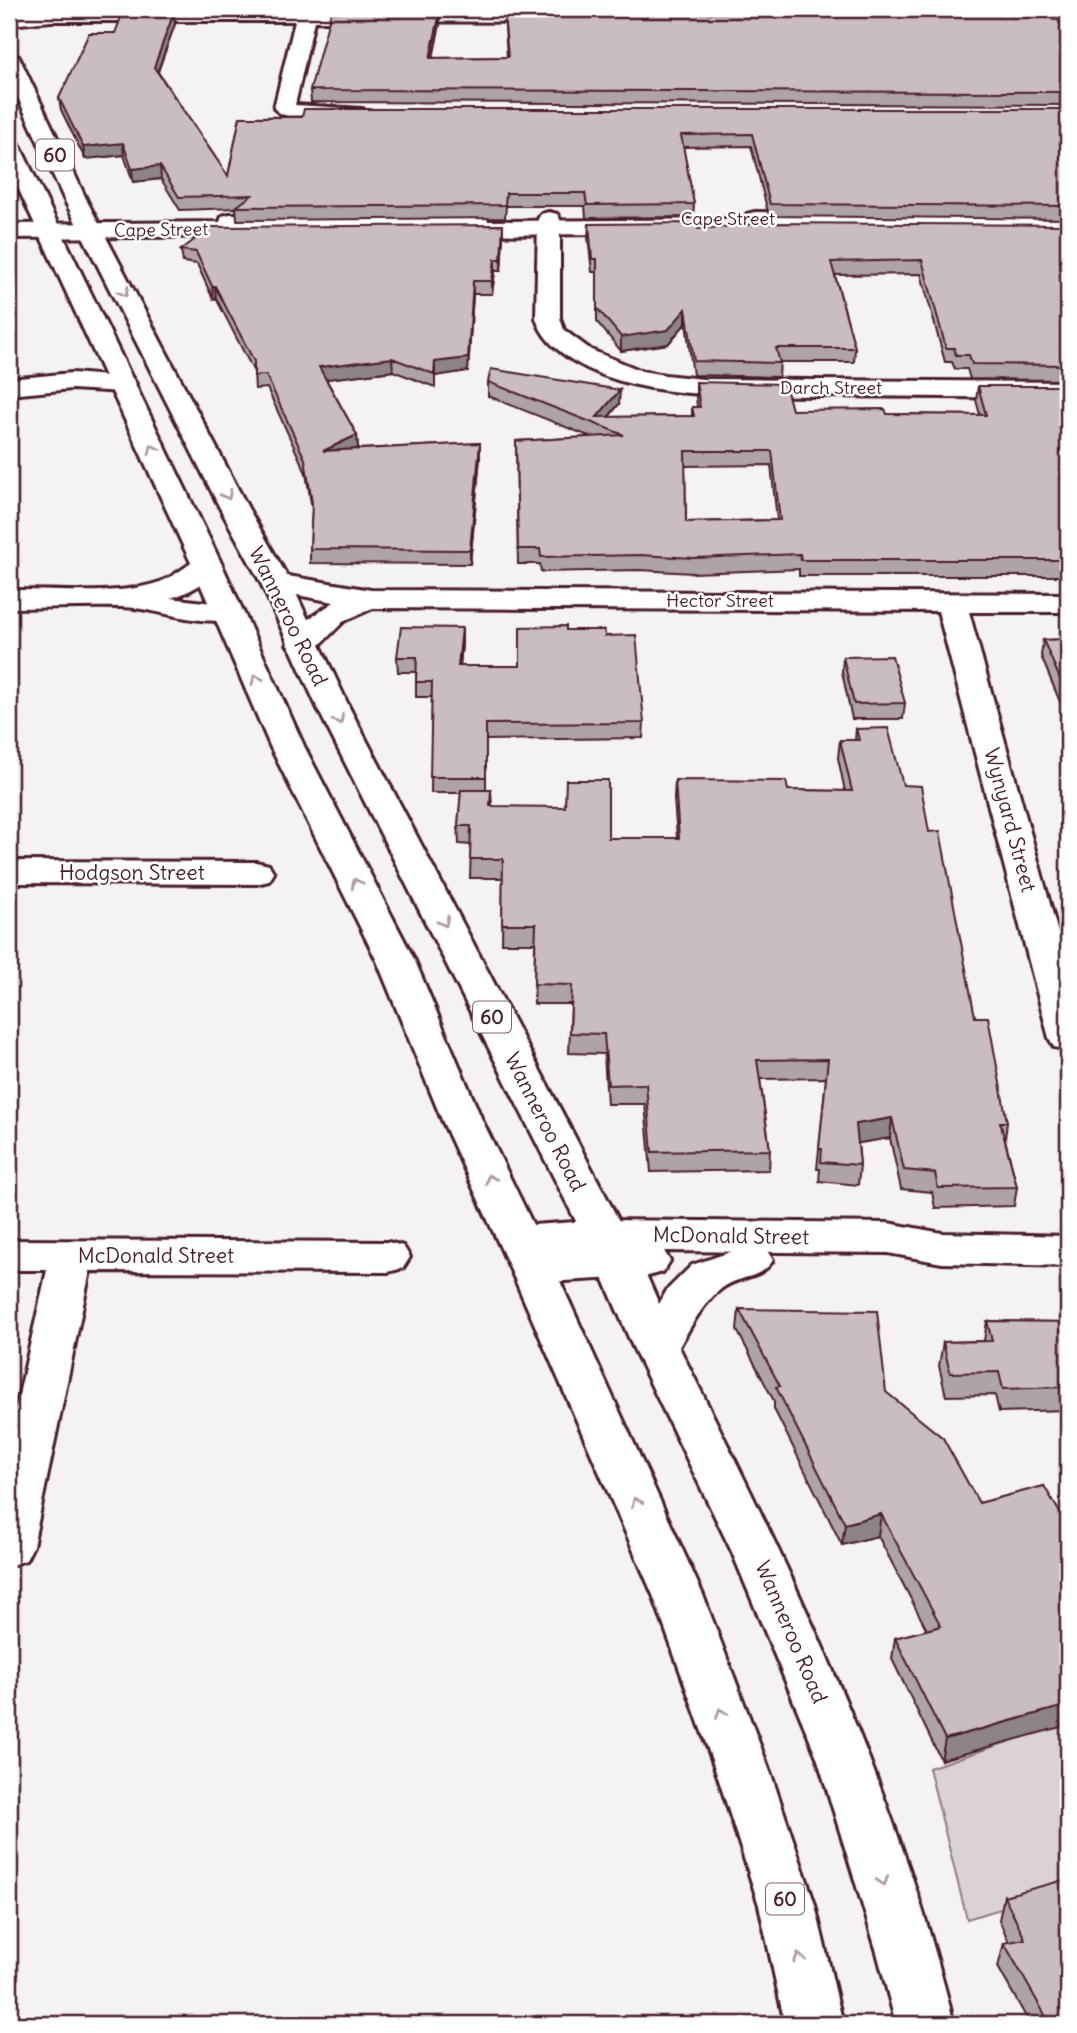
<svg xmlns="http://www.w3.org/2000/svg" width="1077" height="2033" font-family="Delius,sans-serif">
<rect width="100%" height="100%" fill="#f4f2f2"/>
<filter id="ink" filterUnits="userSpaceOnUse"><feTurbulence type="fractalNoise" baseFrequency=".0143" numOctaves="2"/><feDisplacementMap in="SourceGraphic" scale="14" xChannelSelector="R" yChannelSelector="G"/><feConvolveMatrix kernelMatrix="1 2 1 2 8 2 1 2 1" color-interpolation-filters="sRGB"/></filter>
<g filter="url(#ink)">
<polygon fill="#dbd2d5" stroke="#927880" stroke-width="2" points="1068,1722 1068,1889 967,1919 929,1768"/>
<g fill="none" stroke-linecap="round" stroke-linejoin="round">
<g stroke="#4a1f2b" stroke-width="5">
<polygon id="service" points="9,176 25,177 31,181 25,185 9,184"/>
</g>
<g stroke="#4a1f2b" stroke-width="6">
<g id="minor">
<path d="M 51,9 L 555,10 L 564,16 L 555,22 L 314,21 L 295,105 L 363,109 L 366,113 L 363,117 L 356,119 C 337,119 286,124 274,108 L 295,21 L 51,21 L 9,25 L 9,13 Z"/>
<polygon points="997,11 1068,11 1068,23 990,21 988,17"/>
<path d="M 549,212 L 557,214 L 560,219 L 560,318 L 564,330 L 591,350 L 642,371 L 665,375 L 703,379 L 1068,382 L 1068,398 C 987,398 905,396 823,396 C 759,395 695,399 632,384 C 597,376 546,354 536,318 L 538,219 L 541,214 Z"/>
<polygon points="72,373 132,378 136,384 132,390 123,392 72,389 9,395 9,379"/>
<path d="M 207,556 L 217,559 L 222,565 C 212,580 187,594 170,598 L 238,606 L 242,612 L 238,618 C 199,628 159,608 122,607 C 84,606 46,608 9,608 L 9,590 C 54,589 117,597 160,582 C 177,576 189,561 207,556 Z"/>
<polygon points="276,574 371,590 1068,594 1068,612 969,612 1068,969 1068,1050 1054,1047 1049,1038 938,611 373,608 344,621 314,651 303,653 292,651 287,644 307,620 334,602 265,589 261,583 265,577"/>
<polygon points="9,861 256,862 269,865 274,873 269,881 256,884 9,883"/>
<polygon points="603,1220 888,1223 942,1233 1068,1236 1068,1266 942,1263 888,1253 664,1251 670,1261 663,1272 648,1276 532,1283 517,1279 510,1268 517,1257 520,1256 504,1252 498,1241 504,1230 519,1226"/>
<polygon points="9,1240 388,1242 403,1246 410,1257 403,1268 388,1272 90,1271 33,1546 26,1560 9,1566 9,1439 47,1270 9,1270"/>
</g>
</g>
<g stroke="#4a1f2b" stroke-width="6">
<polygon id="tertiary" points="478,212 486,214 488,221 744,219 747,214 755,212 1068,215 1068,229 791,226 788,231 780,233 452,235 444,233 442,226 269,228 267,234 259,236 9,238 9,224 220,222 222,216 230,214"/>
</g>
<g stroke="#4a1f2b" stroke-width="6">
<g id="trunk">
<path d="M 9,51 L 19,57 L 88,203 L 248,508 L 291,583 L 350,709 L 640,1261 L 659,1304 L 667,1290 L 692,1265 L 751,1245 L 766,1249 L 773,1260 C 761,1280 738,1275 721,1289 C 702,1304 691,1326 679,1347 C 788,1565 897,1786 954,2024 L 896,2024 L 877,1952 L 817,1757 L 732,1552 L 633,1347 L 596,1261 L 318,709 L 261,583 L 220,508 L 66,203 L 9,78 Z"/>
<polygon points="9,140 17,141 20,146 222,565 305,748 415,961 482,1120 554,1268 703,1595 772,1777 815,1905 843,2024 785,2024 759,1905 718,1777 653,1595 510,1268 442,1120 377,961 271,748 192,565 9,168"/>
</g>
</g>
<use href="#service" fill="#fff" fill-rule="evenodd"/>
<use href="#minor" fill="#fff" fill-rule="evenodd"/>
<use href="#tertiary" fill="#fff" fill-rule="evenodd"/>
<use href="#trunk" fill="#fff" fill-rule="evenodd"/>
</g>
<g fill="#aea3a6" stroke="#4a1f2b" stroke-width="2" fill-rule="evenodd">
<polygon points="504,13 1053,20 1068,36 1068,105 311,102 310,90 440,24 433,58 507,57"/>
<polygon points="175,24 158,72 228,176 240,117 1068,109 1068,219 769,216 751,146 683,147 694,204 693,217 586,218 585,206 506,206 505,218 237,220 236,208 180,210 161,179 133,182 124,155 85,159 61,110 59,98 115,33"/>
<polygon points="589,224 698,229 1068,225 1068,380 970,379 967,369 955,369 952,362 945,362 921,274 835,275 855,348 854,362 780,362 779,377 693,375 686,323 668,344 621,351 597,322 597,272 592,272 588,237"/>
<polygon points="503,237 501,271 495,271 492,294 473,294 468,371 435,376 435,387 393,371 326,379 357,435 358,449 480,443 480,457 470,564 310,563 310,549 312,509 306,473 267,388 255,389 254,372 216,298 213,299 197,264 183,262 181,250"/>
<path d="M 488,382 L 619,404 L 609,417 L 692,416 L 692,407 L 697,407 L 696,396 L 696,382 L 792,410 L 887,414 L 980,415 L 976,400 L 978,386 L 1068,386 L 1068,576 L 799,576 L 799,569 L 693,573 L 639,570 L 541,572 L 540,564 L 518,564 L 516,441 L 591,437 L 488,396 ZM 771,465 L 777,520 L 686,522 L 685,466 Z"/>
<polygon points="462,628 462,643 460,666 520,666 566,630 605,636 644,723 643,738 486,740 486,790 491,790 492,806 608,838 677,838 674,799 675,780 788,790 845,791 838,758 840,740 855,740 856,729 903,785 929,832 975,1017 1007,1122 1005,1139 1017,1187 1014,1206 935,1208 932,1192 901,1189 890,1138 858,1143 860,1165 858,1185 819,1181 820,1169 817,1169 826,1078 760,1079 770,1150 769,1170 651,1172 645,1104 607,1104 604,1054 569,1053 571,1004 534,1004 535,943 502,943 503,878 470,878 471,845 459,844 458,826 461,793 431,793 432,697 416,697 416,672 398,672 397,657"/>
<polygon points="1068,639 1068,713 1065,714 1041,656 1043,640"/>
<polygon points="843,657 905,703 903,719 852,719 842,672"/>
<polygon points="739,1309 886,1392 979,1503 1044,1486 941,1760 892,1659 895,1638 927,1630 878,1536 842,1545 774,1409 774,1401 737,1330"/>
<polygon points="987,1321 1068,1322 1068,1410 999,1412 995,1395 946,1396 939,1366 943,1342 984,1341"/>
<polygon points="1004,1896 1068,2024 1030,2024 998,1967 1004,1943 1009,1942 999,1920"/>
</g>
<g fill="#8d8487" stroke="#4a1f2b" stroke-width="2">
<polygon points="174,12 175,24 155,78 154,67"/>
<polygon points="440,13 440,24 430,69 430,58"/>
<polygon points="123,143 124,155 85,159 83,147"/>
<polygon points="160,166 161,179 133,182 132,169"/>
<polygon points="503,225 503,237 501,271 501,259"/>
<polygon points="495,259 495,271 492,294 492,281"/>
<polygon points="473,281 473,294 468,371 435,376 435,387 435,362"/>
<polygon points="212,286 215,286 216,298 213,299"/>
<polygon points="686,309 686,323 668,344 621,351 621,337"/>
<polygon points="392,358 393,371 320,380 319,367"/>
<polygon points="620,390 619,404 601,426 597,417"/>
<polygon points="357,435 358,449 323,451"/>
<polygon points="480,443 480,457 470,564 470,550"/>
<polygon points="462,628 462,643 459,681 458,666"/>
<polygon points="892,1118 890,1138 854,1144 856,1124"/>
<polygon points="881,1514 878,1536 842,1545 845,1524"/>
<polygon points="1068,1705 1068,1725 941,1760 945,1739"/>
</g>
<g fill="#cabdc1" stroke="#4a1f2b" stroke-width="2" fill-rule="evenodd">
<polygon points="123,12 174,12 154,67 228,176 240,117 302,117 304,109 1068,109 1068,206 770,204 752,134 681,135 694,204 587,205 585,193 506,193 505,205 236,207 252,195 179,197 160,166 132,169 123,143 83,147 59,98 89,33 115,33"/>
<polygon points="331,12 440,13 430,58 508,57 504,13 1049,14 1053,20 1058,20 1068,36 1068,92 310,90"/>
<polygon points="697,223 698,229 768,223 1068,225 1068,365 972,364 969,355 956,355 954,348 946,348 922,260 831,262 855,348 776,348 780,363 694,361 686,309 668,330 621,337 597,308 597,259 592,259 589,224"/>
<polygon points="503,225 501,259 495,259 492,281 473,281 468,358 435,362 434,374 392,358 319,367 357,435 323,451 480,443 470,550 310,549 312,503 305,459 266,375 254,376 254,361 215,286 212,286 196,252 181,250 211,227"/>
<path d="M 491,369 L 620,390 L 597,417 L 694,416 L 692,407 L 700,407 L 696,382 L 785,384 L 792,410 L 885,409 L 887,414 L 986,415 L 978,386 L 1068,386 L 1068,560 L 801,560 L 800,554 L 694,558 L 640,555 L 541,557 L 540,549 L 518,549 L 516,441 L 624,435 L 488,382 ZM 685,451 L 772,451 L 780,520 L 686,522 Z"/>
<polygon points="566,626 566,630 604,630 605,636 636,635 644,723 486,724 486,777 430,777 432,682 416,682 417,657 397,657 401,627 462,628 458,666 520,666 520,627"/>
<polygon points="1068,639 1068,697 1043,640"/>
<polygon points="892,656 905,703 854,704 843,657"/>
<polygon points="888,728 903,785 921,786 929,832 940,831 975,1017 988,1017 1007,1122 1000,1122 1017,1187 938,1188 935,1173 904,1170 892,1118 856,1124 860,1165 821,1162 822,1149 819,1149 828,1059 757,1060 770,1150 652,1152 646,1084 608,1085 604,1034 570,1033 572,985 534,984 536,924 502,924 503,859 470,859 471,826 458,826 461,790 491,790 490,806 565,807 566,780 608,780 608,838 679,838 675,780 786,781 788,790 852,791 840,740 859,740 856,729"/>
<polygon points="739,1309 877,1311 886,1392 943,1438 979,1503 1044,1486 1068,1526 1068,1705 945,1739 895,1638 941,1626 881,1514 845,1524 776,1387 780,1386"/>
<polygon points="987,1321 1068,1322 1068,1387 1003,1389 999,1372 950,1373 943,1342 992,1341"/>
<polygon points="1068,1879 1068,2024 1055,2024 1049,2022 1004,1943 1025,1939 1004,1896"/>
</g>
<defs><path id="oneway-chevron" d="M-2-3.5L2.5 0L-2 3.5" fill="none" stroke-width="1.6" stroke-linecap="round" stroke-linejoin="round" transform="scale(1.75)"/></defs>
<g stroke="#ae9aa0">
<use href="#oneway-chevron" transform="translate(124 292) rotate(63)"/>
<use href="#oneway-chevron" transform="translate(153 449) rotate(-115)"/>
<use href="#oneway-chevron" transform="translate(227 495) rotate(63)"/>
<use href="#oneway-chevron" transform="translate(256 679) rotate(-115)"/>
<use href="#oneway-chevron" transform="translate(339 720) rotate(62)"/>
<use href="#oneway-chevron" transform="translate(356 883) rotate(-117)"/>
<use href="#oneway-chevron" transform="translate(444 922) rotate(63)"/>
<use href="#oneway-chevron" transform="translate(490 1179) rotate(-115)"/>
<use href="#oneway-chevron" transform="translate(636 1502) rotate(-114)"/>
<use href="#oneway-chevron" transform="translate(721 1713) rotate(-110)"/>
<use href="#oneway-chevron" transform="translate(883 1881) rotate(72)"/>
<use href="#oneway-chevron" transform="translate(799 1958) rotate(-103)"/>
</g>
</g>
<g text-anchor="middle" stroke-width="5" stroke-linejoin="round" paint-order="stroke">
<g font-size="18" fill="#4a1f2b" stroke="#fff">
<text x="728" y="225">Cape Street</text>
<text transform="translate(161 230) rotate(-1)" y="6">Cape Street</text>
<text x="831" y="394">Darch Street</text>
<text x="720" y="607">Hector Street</text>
</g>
<g fill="#fff" stroke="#80626b" stroke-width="2">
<rect x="36" y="139.5" width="38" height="31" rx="5"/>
<rect x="473" y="1001.5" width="38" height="31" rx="5"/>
<rect x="766" y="1883.5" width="38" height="31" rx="5"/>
</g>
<g font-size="19" font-weight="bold" fill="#4a1f2b">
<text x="55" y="162">60</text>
<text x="492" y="1024">60</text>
<text x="785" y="1906">60</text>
</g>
<g font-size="21" fill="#4a1f2b" stroke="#fff">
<text transform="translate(288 616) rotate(64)" y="7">Wanneroo Road</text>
<text transform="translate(1010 820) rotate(75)" y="7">Wynyard Street</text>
<text x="132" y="880">Hodgson Street</text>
<text transform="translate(545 1122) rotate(63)" y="7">Wanneroo Road</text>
<text transform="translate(731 1236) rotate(1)" y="7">McDonald Street</text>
<text x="156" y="1263">McDonald Street</text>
<text transform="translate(791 1632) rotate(67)" y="7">Wanneroo Road</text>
</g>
</g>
<rect width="1077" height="2033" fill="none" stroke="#fff" stroke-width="35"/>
<rect x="18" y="18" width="1042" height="1998" fill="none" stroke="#4a1f2b" stroke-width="2.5" filter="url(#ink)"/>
</svg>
